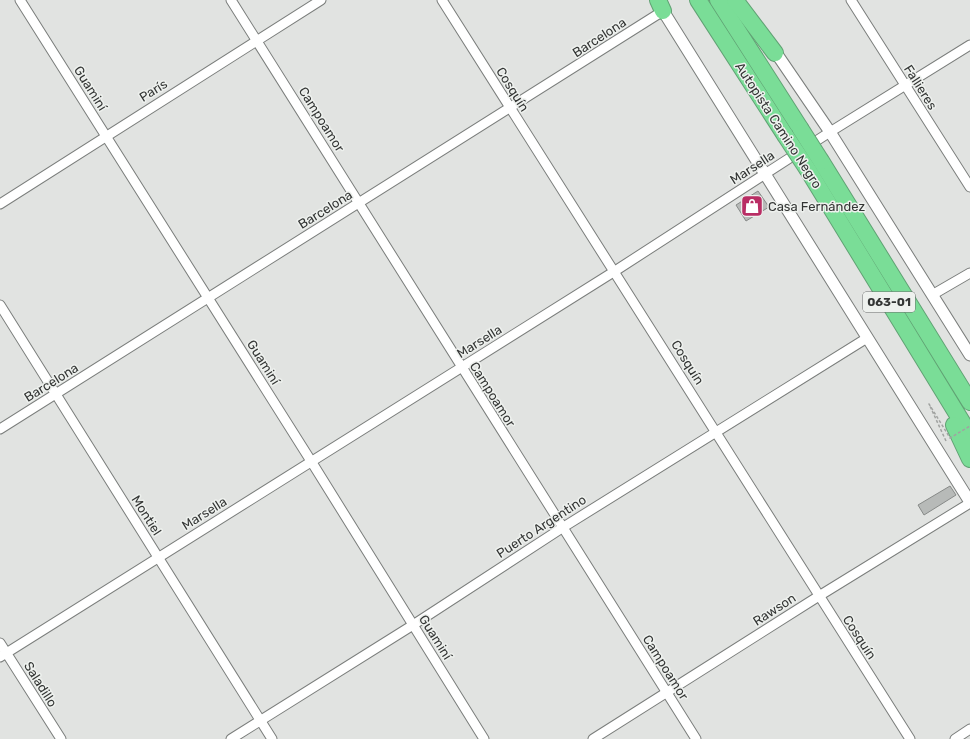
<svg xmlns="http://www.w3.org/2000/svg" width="970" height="739" font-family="Rubik,sans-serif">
<rect width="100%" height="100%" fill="#e1e3e1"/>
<g fill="#b7bab8" stroke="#878a88">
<polygon points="758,191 769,207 746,221 736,205"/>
<polygon points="950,486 956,495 924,515 918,505"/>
</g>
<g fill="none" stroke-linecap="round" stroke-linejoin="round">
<g stroke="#7b7e7c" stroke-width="11">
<g id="minor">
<polyline points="20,0 311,461 484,739"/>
<polyline points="231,0 696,739"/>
<polyline points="442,0 910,739"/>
<polyline points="851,0 970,187"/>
<polyline points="0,204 321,0"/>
<polyline points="932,295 970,273"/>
<polyline points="0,305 272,739"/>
<polyline points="0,429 663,11"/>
<polyline points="0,643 61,739"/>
<polyline points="0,657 615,271 830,132 970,45"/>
<polyline points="231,739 413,625 562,528 867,338"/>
<polyline points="593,739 819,596 970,503"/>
<polyline points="955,739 970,729"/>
</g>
</g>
<g stroke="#7b7e7c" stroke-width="13">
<g id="tertiary">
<polyline points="660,6 970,502"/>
<polyline points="772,47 830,132 970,355"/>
</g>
</g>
<g stroke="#61a274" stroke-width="18">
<g id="motorway">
<polyline points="658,0 663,11"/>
<polyline points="698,0 785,135"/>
<polyline points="718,0 800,128"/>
<polyline points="735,0 775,53"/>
<polyline points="821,161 970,402"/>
<polyline points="808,170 970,435"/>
<polyline points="954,425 970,459"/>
</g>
</g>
<use href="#minor" stroke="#fff" stroke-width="9"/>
<use href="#tertiary" stroke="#fff" stroke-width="11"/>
<use href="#motorway" stroke="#7add97" stroke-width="16"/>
<g stroke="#61a274" stroke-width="18" stroke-linecap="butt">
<g id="motorway-bridge">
<polyline points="800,128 821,161"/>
<polyline points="785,135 808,170"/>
</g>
</g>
<polyline stroke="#a1a3a1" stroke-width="1.5" stroke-dasharray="3 2" stroke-linecap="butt" points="946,441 929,404 950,438 970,426"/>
<use href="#motorway-bridge" stroke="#7add97" stroke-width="16"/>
</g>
<defs>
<g id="shop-square" transform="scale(1.15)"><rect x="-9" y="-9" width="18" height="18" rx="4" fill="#b92d64" stroke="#eef1ee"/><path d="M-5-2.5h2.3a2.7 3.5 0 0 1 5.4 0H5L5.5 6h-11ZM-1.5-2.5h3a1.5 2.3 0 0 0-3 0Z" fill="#fff"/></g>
</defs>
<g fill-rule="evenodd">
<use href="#shop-square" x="752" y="206"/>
</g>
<g text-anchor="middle" stroke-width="3" stroke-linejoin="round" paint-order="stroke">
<rect fill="#eef1ee" stroke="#6b6d6c" stroke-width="1" x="863" y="292" width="52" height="20" rx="3"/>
<g font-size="12" font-weight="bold" fill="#333534">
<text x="889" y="306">063-01</text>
</g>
<g font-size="13" fill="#333534" stroke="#eef1ee">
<text transform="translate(599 37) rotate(-33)" y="5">Barcelona</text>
<text transform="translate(921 87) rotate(58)" y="5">Fallieres</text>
<text transform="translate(91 88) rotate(58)" y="5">Guaminí</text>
<text transform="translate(513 89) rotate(58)" y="5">Cosquín</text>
<text transform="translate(153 90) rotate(-32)" y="5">París</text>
<text transform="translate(322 119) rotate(58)" y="5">Campoamor</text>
<text transform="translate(779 125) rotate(57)" y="5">Autopista Camino Negro</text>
<text transform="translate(752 167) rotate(-33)" y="5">Marsella</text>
<text transform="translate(325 209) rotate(-32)" y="5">Barcelona</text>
<text transform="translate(479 341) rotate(-32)" y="5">Marsella</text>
<text transform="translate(264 362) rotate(58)" y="5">Guaminí</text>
<text transform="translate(688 362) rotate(58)" y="5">Cosquín</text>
<text transform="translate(51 382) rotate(-32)" y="5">Barcelona</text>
<text transform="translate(493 394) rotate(58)" y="5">Campoamor</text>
<text transform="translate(204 513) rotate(-32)" y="5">Marsella</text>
<text transform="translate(147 515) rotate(58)" y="5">Montiel</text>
<text transform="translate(541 526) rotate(-33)" y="5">Puerto Argentino</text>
<text transform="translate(774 609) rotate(-33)" y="5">Rawson</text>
<text transform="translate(436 637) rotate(58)" y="5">Guaminí</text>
<text transform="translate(860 637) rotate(57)" y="5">Cosquín</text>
<text transform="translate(666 667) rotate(58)" y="5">Campoamor</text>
<text transform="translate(41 684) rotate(58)" y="5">Saladillo</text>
</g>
<g font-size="13" fill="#333534" stroke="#eef1ee" text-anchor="start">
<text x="768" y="211">Casa Fernández</text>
</g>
</g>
</svg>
